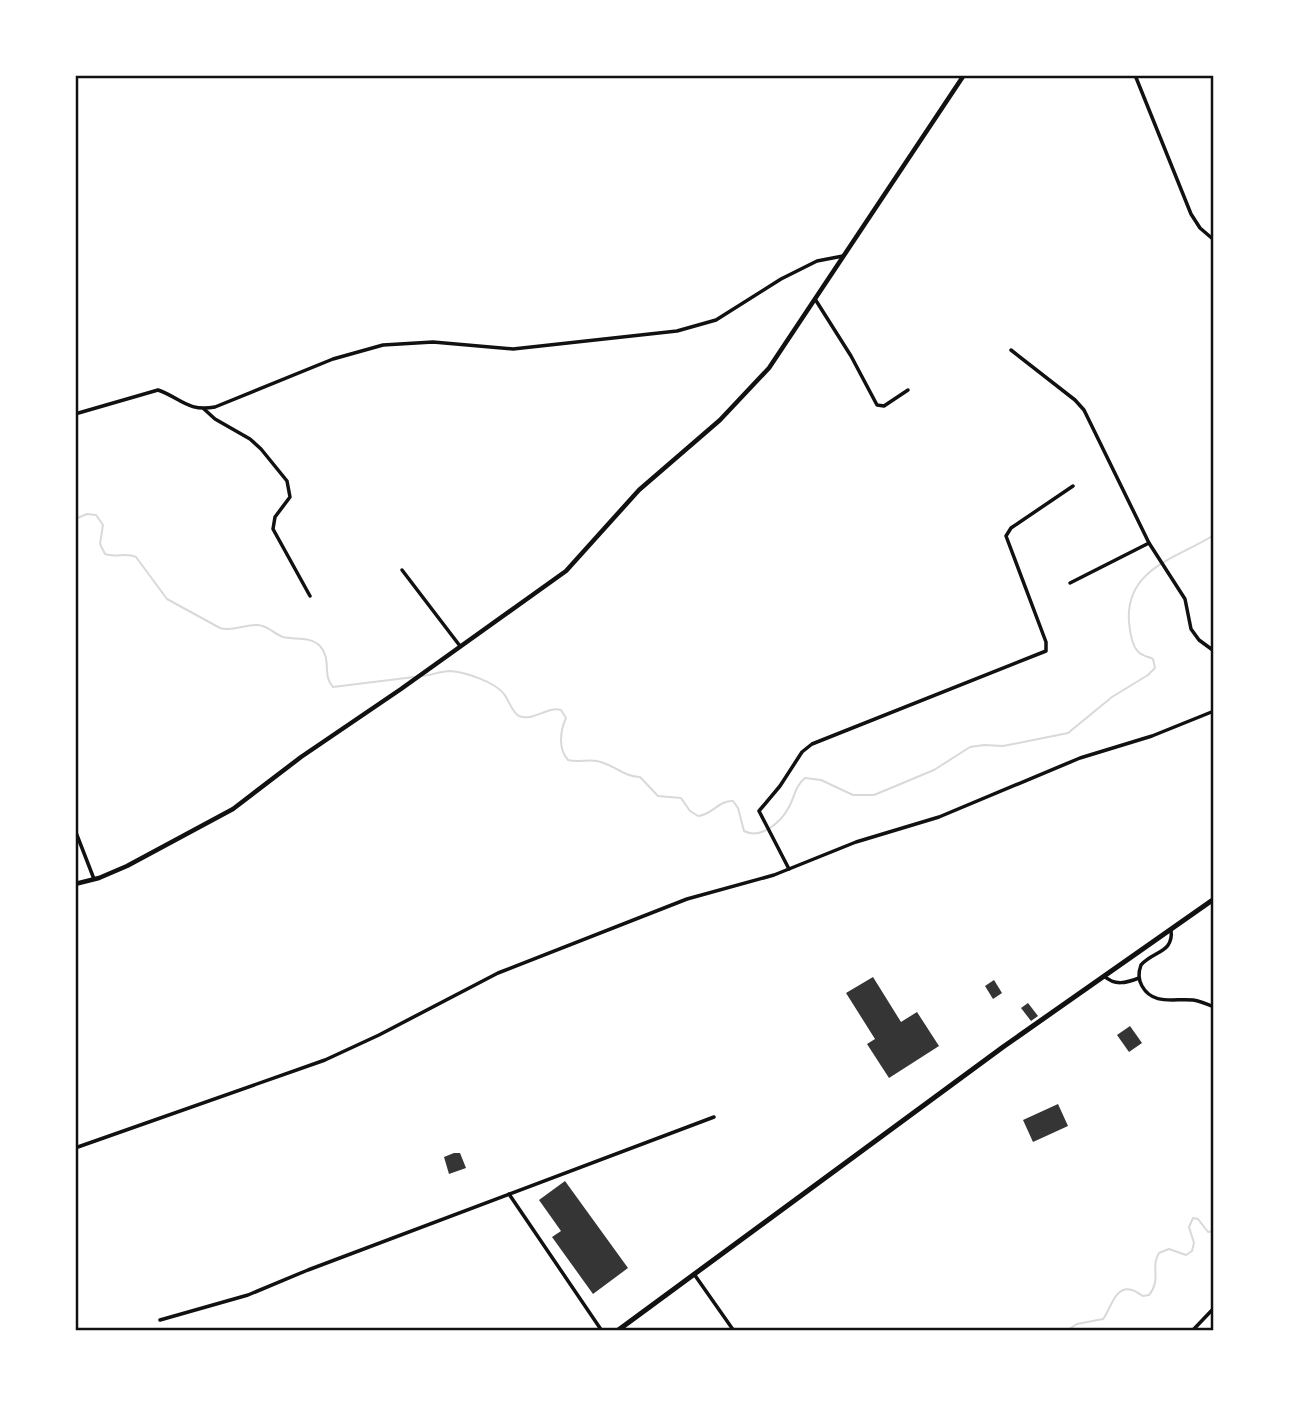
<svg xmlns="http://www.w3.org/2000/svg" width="1289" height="1406" font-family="Bitter,serif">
<rect width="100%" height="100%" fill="#fff"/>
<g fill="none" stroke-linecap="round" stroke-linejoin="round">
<g stroke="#d9d9d9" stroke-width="2">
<path d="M 75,519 L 87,514 L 96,515 L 103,525 L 100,544 L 105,554 C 115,558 126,552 136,557 L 167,599 L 220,628 C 233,632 245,624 258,625 C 269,626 274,634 283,637 C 296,640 310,636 320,646 C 332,659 322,676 333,687 L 414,677"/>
<path d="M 423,676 C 432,675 441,671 450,671 C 465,672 495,682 504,694 C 509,700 512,713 519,716 C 533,722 547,706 561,710 L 566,718 C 560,731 558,749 568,760 C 578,763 587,759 597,761 C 613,764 624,777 640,777 L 658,796 L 681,798 L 690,811 L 698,816 C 712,815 719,800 733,801 L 738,808 L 744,831 C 761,840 781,822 789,807 C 795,796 795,786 805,778 L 821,780 L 853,795 L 874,795 L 934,770 L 970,747 L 984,745 L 1003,746 L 1068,733 L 1112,697 L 1148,675 L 1155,668 L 1153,659 C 1150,657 1146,657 1143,655 C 1132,651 1130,632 1129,622 C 1125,568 1178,558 1214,535"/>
<path d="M 1066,1331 L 1077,1324 L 1103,1319 C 1110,1311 1115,1284 1132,1290 C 1136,1291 1139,1294 1143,1296 L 1149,1295 C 1162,1279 1150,1267 1159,1253 L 1169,1249 L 1186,1255 L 1192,1251 L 1194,1243 L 1189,1227 L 1193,1218 L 1198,1219 L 1208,1232 L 1214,1231"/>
</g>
</g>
<g fill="#353535">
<polygon points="873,977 901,1022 917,1012 939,1046 889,1078 867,1044 875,1039 846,993"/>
<polygon points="994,980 1002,993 993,999 985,986"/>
<polygon points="1028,1003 1038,1016 1031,1021 1021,1008"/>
<polygon points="1130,1026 1142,1043 1129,1052 1117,1035"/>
<polygon points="1058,1104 1068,1126 1033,1142 1023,1120"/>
<polygon points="454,1153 460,1153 466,1168 449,1174 444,1157"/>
<polygon points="565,1181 628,1268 593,1294 552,1237 561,1231 539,1200"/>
</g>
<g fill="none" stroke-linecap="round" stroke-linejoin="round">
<g stroke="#111" stroke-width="3.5">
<polyline points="1135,75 1191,214 1200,228 1214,240"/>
<polyline points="815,299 851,356 877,405 884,406 908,390"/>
<polyline points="1011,350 1075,400 1084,410 1149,543 1185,599 1191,629 1199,640 1214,651"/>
<polyline points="204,409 215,419 250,439 261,449 287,481 290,497 275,517 273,529 310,596"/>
<path d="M 75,414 L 158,390 C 181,398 187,412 215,407 L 333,359 L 383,345 L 433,342 L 513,349 L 677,331 L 716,320 L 781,279 L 817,261 L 843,256"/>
<polyline points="402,570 460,646"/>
<polyline points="1070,583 1149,543"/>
<polyline points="75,830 94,879"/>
<polyline points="789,869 759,811 780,786 802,752 812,744 1046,651 1046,642 1006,536 1011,528 1073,486"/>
<path d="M 1171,930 C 1174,953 1153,951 1141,965 C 1138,973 1138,979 1142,986 C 1153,1006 1175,998 1193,1000 C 1200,1001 1207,1004 1214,1007"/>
<path d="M 1104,976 C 1115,986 1126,983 1139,978"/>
<polyline points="75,1148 325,1060 379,1035 498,973 687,899 774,875 856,842 939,817 1080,758 1152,736 1214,711"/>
<polyline points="509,1194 602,1331"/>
<polyline points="694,1274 734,1331"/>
<polyline points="160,1320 248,1295 308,1270 714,1117"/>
<polyline points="1192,1331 1214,1308"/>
</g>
<polyline stroke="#111" stroke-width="4.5" points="75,884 99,878 127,866 233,809 301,757 401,689 566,571 639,490 720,420 769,368 964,75"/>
<polyline stroke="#111" stroke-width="5" points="617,1331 1003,1047 1214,899"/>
</g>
<rect width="1289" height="1406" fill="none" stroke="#ffffff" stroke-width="154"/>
<rect x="77" y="77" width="1135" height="1252" fill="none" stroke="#111" stroke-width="2.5"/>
</svg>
